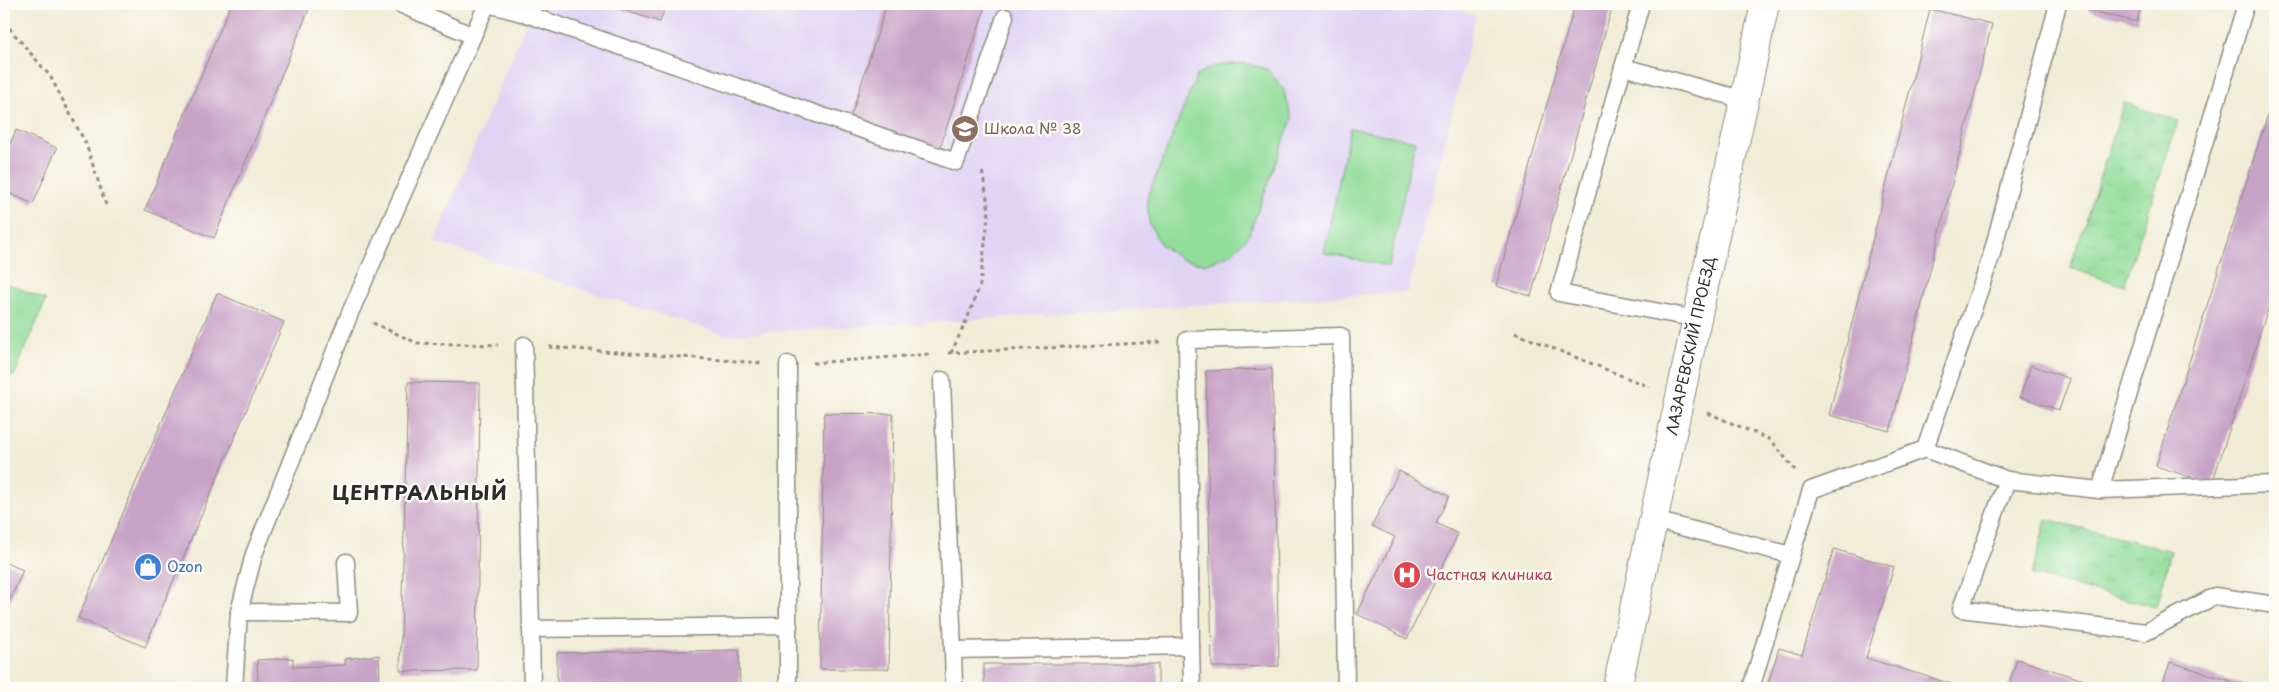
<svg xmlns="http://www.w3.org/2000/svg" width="2279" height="692" font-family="'Playpen Sans',sans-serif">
<defs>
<pattern id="grass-tufts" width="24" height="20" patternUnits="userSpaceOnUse" patternTransform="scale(1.25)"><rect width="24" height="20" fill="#91dd9a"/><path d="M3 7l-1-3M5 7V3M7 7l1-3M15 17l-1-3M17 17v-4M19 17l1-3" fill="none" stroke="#7dbe85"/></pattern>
</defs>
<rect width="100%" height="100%" fill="#fdfcf7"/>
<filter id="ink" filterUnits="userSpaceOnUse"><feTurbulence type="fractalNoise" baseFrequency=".02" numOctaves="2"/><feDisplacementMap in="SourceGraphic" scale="10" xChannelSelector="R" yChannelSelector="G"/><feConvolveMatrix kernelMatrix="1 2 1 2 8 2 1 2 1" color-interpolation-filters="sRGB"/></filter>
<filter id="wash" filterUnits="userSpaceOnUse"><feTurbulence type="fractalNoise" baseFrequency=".0096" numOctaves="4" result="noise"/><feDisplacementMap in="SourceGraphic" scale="20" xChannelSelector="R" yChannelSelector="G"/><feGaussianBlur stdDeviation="1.12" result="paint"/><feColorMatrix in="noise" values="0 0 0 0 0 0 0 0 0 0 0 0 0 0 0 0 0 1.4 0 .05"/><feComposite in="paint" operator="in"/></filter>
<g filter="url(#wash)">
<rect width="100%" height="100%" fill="#f1ecd6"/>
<polygon fill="#e0d4f4" points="534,4 1437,4 1476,15 1408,292 725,335 434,242"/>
<g fill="url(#grass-tufts)" stroke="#5e8462">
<polygon points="2124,103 2178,121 2124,286 2070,268"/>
<polygon points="2046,519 2171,551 2157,607 2032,575"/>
</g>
<g fill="#91dd9a" stroke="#5e8462">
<polygon points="1244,63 1267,69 1283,88 1292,119 1248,237 1231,254 1205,264 1181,259 1161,245 1149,223 1147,198 1197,75 1215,66"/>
<polygon points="1350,128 1415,141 1389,266 1324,253"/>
<polygon points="4,282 46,300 14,376 4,372"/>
</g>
<g id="blocks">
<g fill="#c7a2c7">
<polygon points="231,4 311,4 214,238 145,210"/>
<polygon points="605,4 666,4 660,22"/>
<polygon points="887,4 986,4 940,148 850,119"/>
<polygon points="1575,4 1613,4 1531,296 1496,286"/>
<polygon points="2090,4 2141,4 2137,22 2088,10"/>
<polygon points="1930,9 1992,24 1890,431 1829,415"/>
<polygon points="2275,92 2275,286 2212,484 2156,466"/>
<polygon points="16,130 57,148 33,204 4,191 4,158"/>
<polygon points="217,293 284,322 145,647 78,618"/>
<polygon points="2031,365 2070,379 2059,410 2020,397"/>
<polygon points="1272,369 1279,666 1212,667 1206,371"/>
<polygon points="408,382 480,383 477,670 400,671"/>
<polygon points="824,413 893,414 889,669 820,669"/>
<polygon points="1399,471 1449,496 1436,523 1458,534 1407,639 1357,614 1395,537 1372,526"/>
<polygon points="1834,549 1894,567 1866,658 1965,688 1767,688 1779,648 1802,655"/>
<polygon points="4,562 23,570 4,614"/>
<polygon points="739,650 740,688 557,688 557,653"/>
<polygon points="379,655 380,688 258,688 257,660 293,658 293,667 345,665 345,659"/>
<polygon points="2017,659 2109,688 2008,688"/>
<polygon points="2170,662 2253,688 2161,688"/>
<rect x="984" y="664" width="174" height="24"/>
</g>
</g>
</g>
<g filter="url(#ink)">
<use href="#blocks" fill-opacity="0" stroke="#8e8c80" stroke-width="1"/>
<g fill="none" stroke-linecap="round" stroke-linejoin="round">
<g stroke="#8e8c80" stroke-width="19">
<g id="service">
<polyline points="400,4 473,36"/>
<polyline points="488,4 529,15 956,162 1005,17"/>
<polyline points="1641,4 1559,293 1697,319"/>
<polyline points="1623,67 1745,100"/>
<polyline points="524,345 531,629 789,626"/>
<polyline points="788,364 788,688"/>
<polyline points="942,380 953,650"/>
<polyline points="1925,449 1991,257 2058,4"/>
<polyline points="2007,480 1961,609 2146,632 2215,596 2275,605"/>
<polyline points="2100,490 2246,4"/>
<polyline points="1654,520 1791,555"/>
<polyline points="239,612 349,613 346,562"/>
<polyline points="531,629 532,688"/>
<polyline points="1191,646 1192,688"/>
<polyline points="234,688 239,612 254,554 350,313 487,4"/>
<polyline points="954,688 953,650 1191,646 1187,340 1341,336 1346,688"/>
<polyline points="1751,688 1811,490 1925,449 2007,480 2100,490 2275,484"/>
</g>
</g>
<g stroke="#8e8c80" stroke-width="30">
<g id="minor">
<path id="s1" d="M 1617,688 L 1765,4"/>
</g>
</g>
<g stroke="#8e8c80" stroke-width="3" stroke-dasharray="4 4" stroke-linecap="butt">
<polyline points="4,22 50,76 86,144 106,205"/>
<polyline points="373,323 417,343 498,345"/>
<polyline points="1515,333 1650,387"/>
<polyline points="549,347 762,363"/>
<polyline points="948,353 1161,342"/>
<polyline points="951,353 968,317 980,285 989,210 982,170"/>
<polyline points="813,363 932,354"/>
<polyline points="1708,413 1771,440 1795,470"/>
</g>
<use href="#service" stroke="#fff" stroke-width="16"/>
<use href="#minor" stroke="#fff" stroke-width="28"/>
</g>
</g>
<defs>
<g id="school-disc" transform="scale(1.4375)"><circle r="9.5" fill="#8d6e63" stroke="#fdfcf7"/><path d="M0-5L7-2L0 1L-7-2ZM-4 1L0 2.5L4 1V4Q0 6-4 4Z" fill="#fff"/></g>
<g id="shop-disc" transform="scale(1.4375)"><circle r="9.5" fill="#3f7fe0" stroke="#fdfcf7"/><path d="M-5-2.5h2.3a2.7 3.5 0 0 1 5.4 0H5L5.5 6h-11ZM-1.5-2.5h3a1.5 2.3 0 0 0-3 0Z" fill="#fff"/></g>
<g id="hospital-disc" transform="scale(1.4375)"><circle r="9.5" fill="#e0444e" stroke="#fdfcf7"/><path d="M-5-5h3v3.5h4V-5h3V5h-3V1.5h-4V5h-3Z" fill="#fff"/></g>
</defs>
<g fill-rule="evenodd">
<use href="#school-disc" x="965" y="129"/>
<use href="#shop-disc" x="148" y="567"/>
<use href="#hospital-disc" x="1407" y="575"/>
</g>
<g text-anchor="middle" stroke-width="5" stroke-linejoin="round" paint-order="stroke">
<g font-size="15" fill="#785e54" stroke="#fdfcf7" text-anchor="start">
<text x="984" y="134">Школа № 38</text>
</g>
<g font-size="15" fill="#2b2b2b" stroke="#fdfcf7">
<text dy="5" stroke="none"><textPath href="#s1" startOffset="350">ЛАЗАРЕВСКИЙ ПРОЕЗД</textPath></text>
</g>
<g font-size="15" fill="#366cbe" stroke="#fdfcf7" text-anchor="start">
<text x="167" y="572">Ozon</text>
</g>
<g font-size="15" fill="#be3a42" stroke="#fdfcf7" text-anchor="start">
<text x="1426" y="580">Частная клиника</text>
</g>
<g font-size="20" font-weight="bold" letter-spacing="1" fill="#2b2b2b" stroke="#fdfcf7">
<text x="420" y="500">ЦЕНТРАЛЬНЫЙ</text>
</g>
</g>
<rect width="2279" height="692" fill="none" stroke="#fdfcf7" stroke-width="20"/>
</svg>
